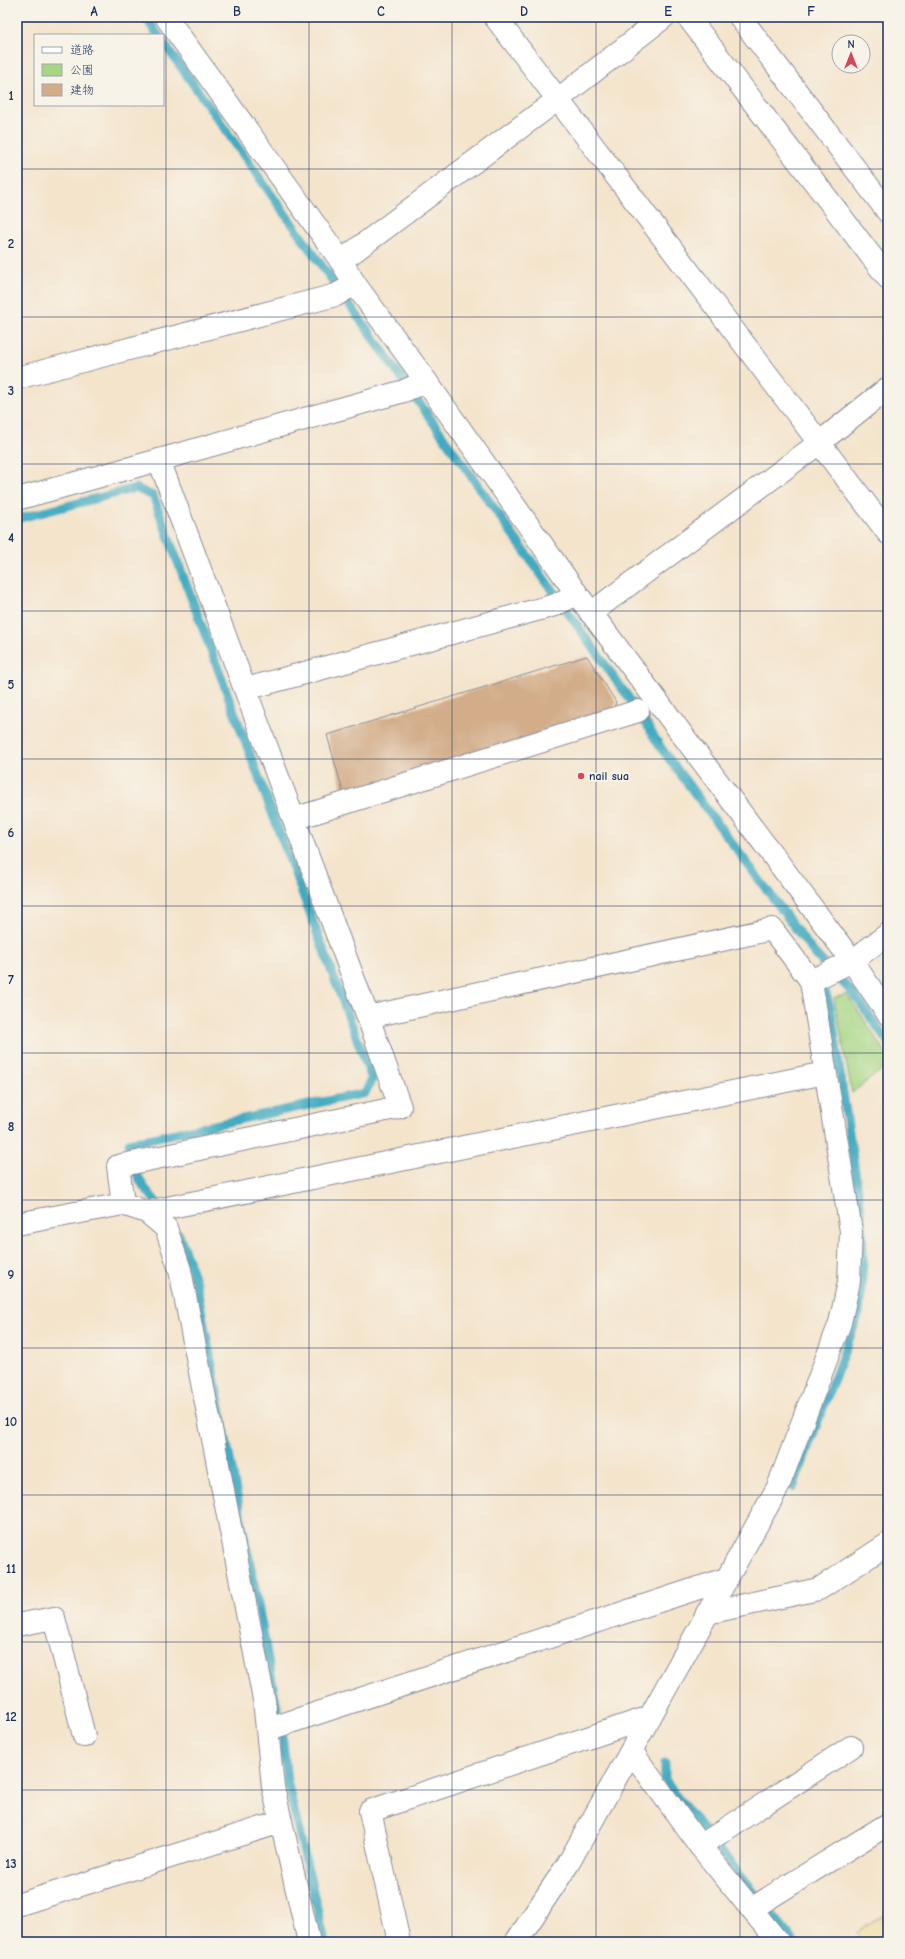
<svg xmlns="http://www.w3.org/2000/svg" width="905" height="1959" font-family="'Comic Neue','Klee One',sans-serif">
<rect width="100%" height="100%" fill="#f7f3e8"/>
<filter id="ink" filterUnits="userSpaceOnUse"><feTurbulence type="fractalNoise" baseFrequency=".025" numOctaves="2"/><feDisplacementMap in="SourceGraphic" scale="8" xChannelSelector="R" yChannelSelector="G"/><feConvolveMatrix kernelMatrix="1 2 1 2 8 2 1 2 1" color-interpolation-filters="sRGB"/></filter>
<filter id="wash" filterUnits="userSpaceOnUse"><feTurbulence type="fractalNoise" baseFrequency=".012" numOctaves="4" result="noise"/><feDisplacementMap in="SourceGraphic" scale="16" xChannelSelector="R" yChannelSelector="G"/><feGaussianBlur stdDeviation="0.9" result="paint"/><feColorMatrix in="noise" values="0 0 0 0 0 0 0 0 0 0 0 0 0 0 0 0 0 1.4 0 .05"/><feComposite in="paint" operator="in"/></filter>
<g filter="url(#wash)">
<rect width="100%" height="100%" fill="#f4e4cc"/>
<polygon fill="#a6d684" stroke="#608271" points="847,994 888,1056 888,1065 852,1093 834,998"/>
<polygon fill="#eeda9e" stroke="#84847e" points="888,1913 888,1942 864,1942 856,1932"/>
<g fill="none" stroke-linecap="round" stroke-linejoin="round">
<g stroke="#42abc2" stroke-width="9">
<polyline points="145,17 158,35"/>
<polyline points="163,42 638,711 661,748 814,953 854,994 888,1042"/>
<polyline points="17,519 136,488 153,496 372,1079 365,1093 129,1143 135,1171 144,1187 162,1209"/>
<polyline points="179,1234 196,1283 260,1615 283,1741 287,1781 325,1942"/>
<polyline points="793,1487 859,1313 863,1263 862,1218 830,1007 820,975"/>
<polyline points="665,1763 665,1779 673,1792 794,1942"/>
</g>
</g>
<g id="blocks">
<polygon fill="#d3ad8a" points="587,656 616,702 611,715 344,795 327,735"/>
</g>
</g>
<g filter="url(#ink)">
<use href="#blocks" fill-opacity="0" stroke="#888a95" stroke-width="1"/>
<g fill="none" stroke-linecap="round" stroke-linejoin="round">
<g stroke="#888a95" stroke-width="24">
<g id="minor">
<polyline points="166,17 341,261 355,284 426,381 577,594 852,961 888,1014"/>
<polyline points="495,17 888,533"/>
<polyline points="688,17 888,278"/>
<polyline points="740,17 888,212"/>
<polyline points="341,261 557,100 664,17"/>
<polyline points="17,378 336,295 355,284"/>
<polyline points="159,460 404,391 426,381"/>
<polyline points="17,499 159,460 368,1017 400,1107 118,1166 123,1204"/>
<polyline points="591,613 819,443 888,388"/>
<polyline points="246,689 555,605 577,594"/>
<polyline points="294,819 638,711"/>
<polyline points="811,981 852,961 888,934"/>
<polyline points="368,1017 772,929 811,981 851,1231 849,1282 840,1323 778,1487 568,1864 516,1942"/>
<polyline points="147,1212 825,1073"/>
<polyline points="17,1224 123,1204 147,1212 166,1228 180,1270 264,1700 273,1787 309,1942"/>
<polyline points="707,1613 819,1589 888,1544"/>
<polyline points="17,1625 54,1618 84,1736"/>
<polyline points="269,1729 726,1579"/>
<polyline points="632,1752 700,1846 778,1942"/>
<polyline points="700,1846 851,1747"/>
<polyline points="17,1905 281,1822"/>
<polyline points="751,1909 888,1824"/>
<polyline points="399,1942 370,1811 650,1717"/>
</g>
</g>
<use href="#minor" stroke="#fff" stroke-width="22"/>
</g>
</g>
<path fill="none" stroke="#1b2f5e" stroke-width="1" stroke-opacity="0.55" d="M 166,17 L 166,1942M 309,17 L 309,1942M 452,17 L 452,1942M 596,17 L 596,1942M 740,17 L 740,1942M 17,169 L 888,169M 17,317 L 888,317M 17,464 L 888,464M 17,611 L 888,611M 17,759 L 888,759M 17,906 L 888,906M 17,1053 L 888,1053M 17,1200 L 888,1200M 17,1348 L 888,1348M 17,1495 L 888,1495M 17,1642 L 888,1642M 17,1790 L 888,1790"/>
<circle fill="#d1495b" stroke="#f7f3e8" stroke-width="1.5" cx="581" cy="776" r="4"/>
<g text-anchor="middle" stroke-width="4" stroke-linejoin="round" paint-order="stroke">
<g font-size="12" font-weight="bold" fill="#1b2f5e" stroke="#f7f3e8" text-anchor="start">
<text x="589" y="780">nail sua</text>
</g>
</g>
<rect width="905" height="1959" fill="none" stroke="#f7f3e8" stroke-width="44"/>
<rect x="34" y="34" width="130" height="72" fill="#f7f3e8" stroke="#9fa5b1"/>
<rect x="42" y="47" width="20" height="6" fill="#ffffff" stroke="#9fa5b1"/>
<text x="70" y="54" font-size="12" fill="#1b2f5e">道路</text>
<rect x="42" y="64" width="20" height="12" fill="#a6d684" stroke="#9fa5b1"/>
<text x="70" y="74" font-size="12" fill="#1b2f5e">公園</text>
<rect x="42" y="84" width="20" height="12" fill="#d3ad8a" stroke="#9fa5b1"/>
<text x="70" y="94" font-size="12" fill="#1b2f5e">建物</text>
<g transform="translate(851 54)"><circle r="19" fill="#f7f3e8" stroke="#9fa5b1"/>
<path d="M0-3L7 15L0 10L-7 15Z" fill="#d1495b"/>
<text y="-6" font-size="11" font-weight="bold" text-anchor="middle" fill="#1b2f5e">N</text>
</g>
<rect x="22" y="22" width="861" height="1915" fill="none" stroke="#1b2f5e" stroke-width="1.5"/>
<g font-size="13" text-anchor="middle" font-weight="bold" fill="#1b2f5e">
<text x="94" y="16">A</text>
<text x="237" y="16">B</text>
<text x="381" y="16">C</text>
<text x="524" y="16">D</text>
<text x="668" y="16">E</text>
<text x="811" y="16">F</text>
<text x="11" y="100">1</text>
<text x="11" y="248">2</text>
<text x="11" y="395">3</text>
<text x="11" y="542">4</text>
<text x="11" y="689">5</text>
<text x="11" y="837">6</text>
<text x="11" y="984">7</text>
<text x="11" y="1131">8</text>
<text x="11" y="1279">9</text>
<text x="11" y="1426">10</text>
<text x="11" y="1573">11</text>
<text x="11" y="1721">12</text>
<text x="11" y="1868">13</text>
</g>
</svg>
